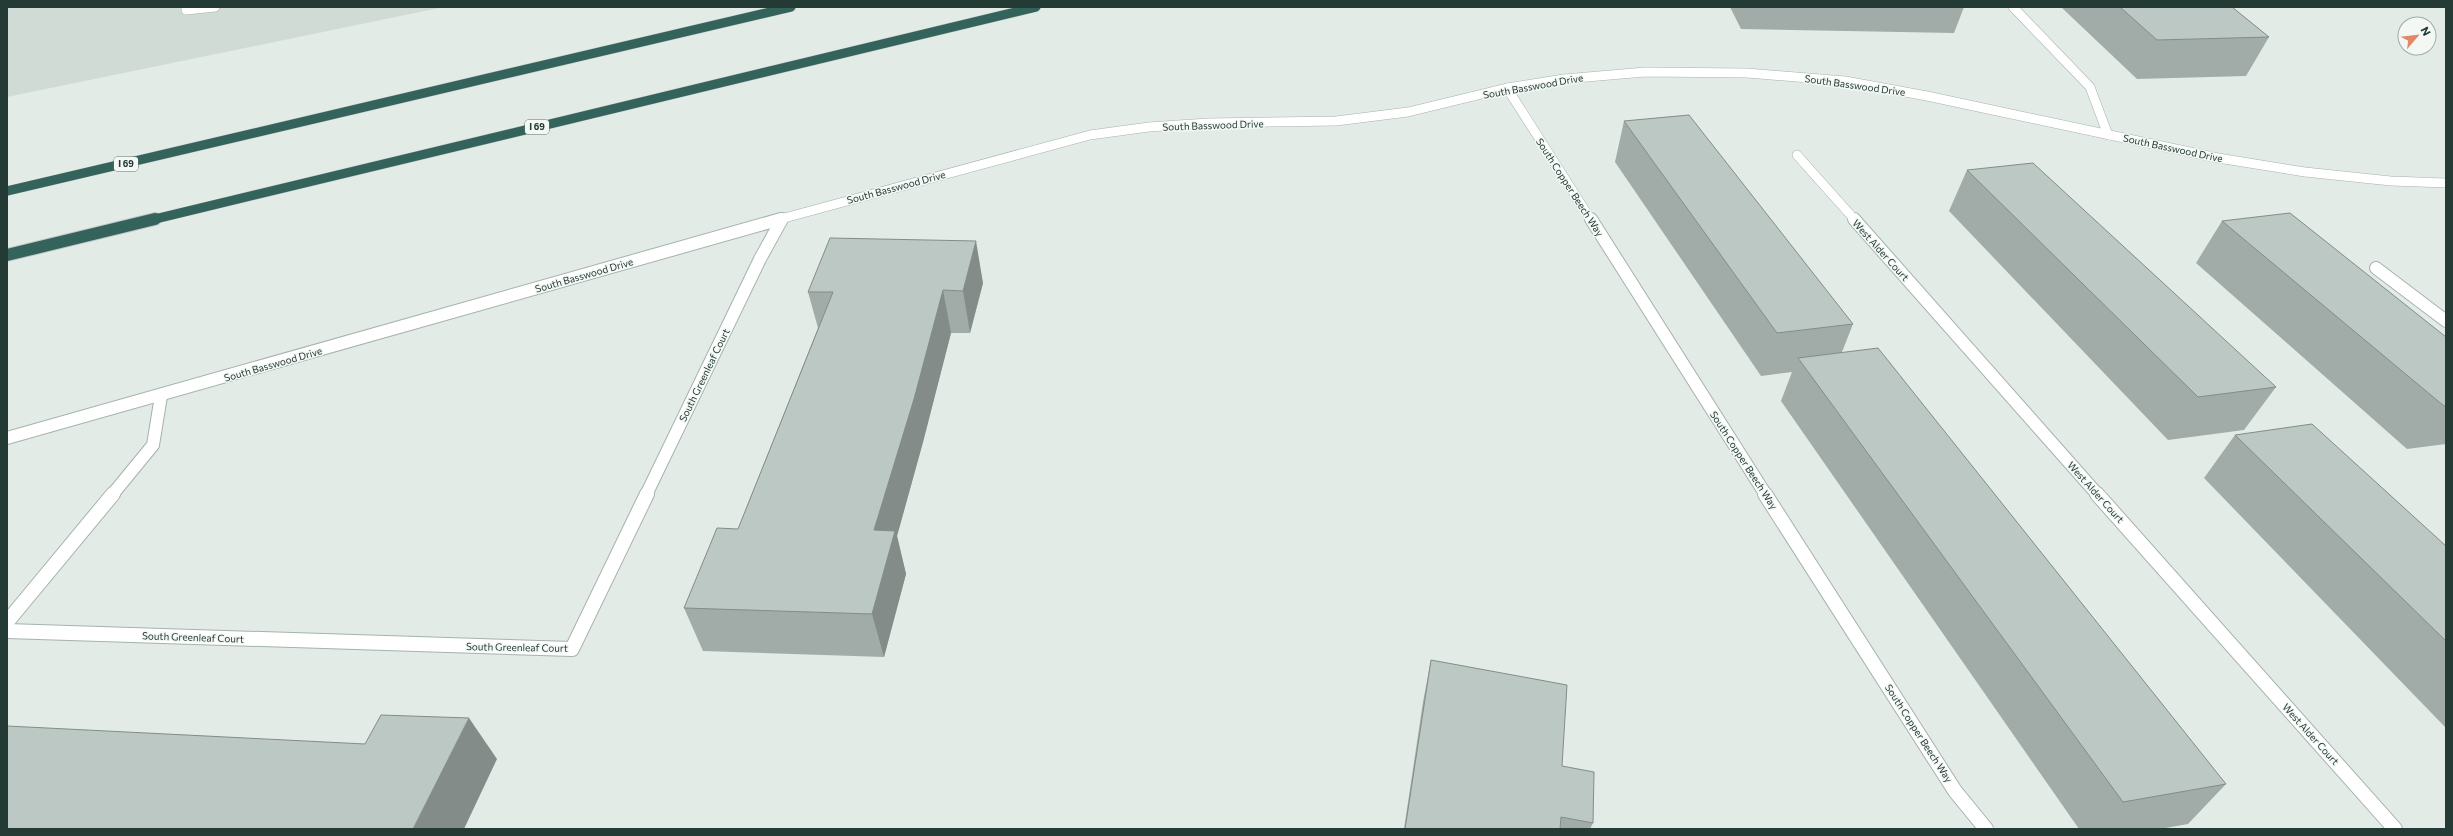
<svg xmlns="http://www.w3.org/2000/svg" width="2453" height="836" font-family="Commissioner,sans-serif">
<rect width="100%" height="100%" fill="#e3ebe7"/>
<polygon fill="#d1dbd6" points="7,7 444,7 7,97"/>
<g fill="none" stroke-linecap="round" stroke-linejoin="round">
<g stroke="#a6b2ae" stroke-width="10">
<g id="minor-far2">
<polyline points="186,7 186,10 215,7"/>
<polyline points="2013,7 2090,87 2108,135"/>
<polyline points="1507,88 1591,220"/>
<polyline points="1797,155 1855,220"/>
<polyline points="777,220 1090,135 1149,127 1208,123 1336,121 1408,112 1507,88 1564,79 1645,72 1747,73 1845,81 1927,96 2218,158 2305,172 2391,181 2446,183"/>
<polyline points="781,220 782,219"/>
</g>
</g>
<g stroke="#a6b2ae" stroke-width="14">
<g id="minor-far1">
<polyline points="1591,219 1766,495"/>
<polyline points="1854,219 2098,495"/>
<polyline points="2376,268 2446,321"/>
<polyline points="7,438 781,219"/>
<polyline points="112,495 153,445 161,396"/>
<polyline points="646,495 760,259 782,219"/>
</g>
</g>
<g stroke="#a6b2ae" stroke-width="16">
<g id="minor">
<polyline points="1765,494 1955,791 1986,829"/>
<polyline points="2097,494 2395,829"/>
<polyline points="7,622 113,494"/>
<polyline points="7,631 572,649 647,494"/>
</g>
</g>
<g stroke="#c2c8c6" stroke-width="10">
<g id="highway-far1">
<polyline points="7,191 791,7"/>
<polyline points="151,220 1036,7"/>
</g>
</g>
<g stroke="#c2c8c6" stroke-width="14">
<polyline id="highway" points="7,255 155,219"/>
</g>
<use href="#minor-far2" stroke="#fff" stroke-width="9"/>
<use href="#minor-far1" stroke="#fff" stroke-width="12"/>
<use href="#minor" stroke="#fff" stroke-width="14"/>
<use href="#highway-far1" stroke="#33635a" stroke-width="9"/>
<use href="#highway" stroke="#33635a" stroke-width="12"/>
</g>
<g fill="#a1aca8">
<polygon points="1730,7 1964,7 1954,33 1741,29"/>
<polygon points="2061,7 2232,7 2269,37 2246,76 2137,79"/>
<polygon points="1624,121 1853,324 1842,352 2226,784 2188,824 2160,829 2079,829 1781,401 1792,372 1761,376 1615,162"/>
<polygon points="1967,170 2276,387 2244,430 2168,440 1949,211"/>
<polygon points="2222,221 2446,337 2446,444 2407,449 2196,263"/>
<polygon points="983,283 970,333 951,333 923,442 897,536 906,574 884,657 703,651 684,608 738,529 818,328 808,292"/>
<polygon points="2235,435 2446,546 2446,728 2204,478"/>
<polygon points="1431,660 1562,766 1593,823 1590,829 1404,829 1423,702"/>
</g>
<g fill="#838c88">
<polygon points="976,241 983,283 970,333 963,291"/>
<polygon points="943,290 951,333 923,442 897,536 906,574 884,657 872,614 874,530"/>
<polygon points="469,718 497,759 464,829 413,829"/>
</g>
<g fill="#bbc8c3" stroke="#838c88">
<polygon points="2120,7 2232,7 2269,37 2157,40"/>
<polygon points="1689,115 1853,324 1777,333 1624,121"/>
<polygon points="2033,163 2276,387 2198,397 1967,170"/>
<polygon points="2290,213 2446,337 2446,406 2444,406 2222,221"/>
<polygon points="830,238 976,241 963,291 943,290 914,399 874,530 895,531 872,614 684,608 717,528 738,529 833,292 808,292"/>
<polygon points="1878,348 2226,784 2123,802 1798,358"/>
<polygon points="2312,424 2446,546 2446,641 2235,435"/>
<polygon points="1431,660 1567,685 1562,766 1594,772 1593,823 1561,817 1560,829 1405,829"/>
<polygon points="381,715 469,718 413,829 7,829 7,726 365,744"/>
</g>
<g text-anchor="middle" stroke-width="3" stroke-linejoin="round" paint-order="stroke">
<g fill="#f3f8f5" stroke="#62736e" stroke-width="1">
<rect x="525" y="120" width="24" height="14" rx="3"/>
<rect x="114" y="157" width="24" height="14" rx="3"/>
</g>
<g font-size="9" font-weight="bold" fill="#243a34">
<text x="537" y="130">I 69</text>
<text x="126" y="167">I 69</text>
</g>
<g font-size="10" fill="#243a34" stroke="#f3f8f5">
<text transform="translate(1855 85) rotate(8)" y="4">South Basswood Drive</text>
<text transform="translate(1533 86) rotate(-10)" y="4">South Basswood Drive</text>
<text transform="translate(1213 125) rotate(-2)" y="4">South Basswood Drive</text>
<text transform="translate(2173 148) rotate(12)" y="4">South Basswood Drive</text>
<text transform="translate(896 187) rotate(-15)" y="4">South Basswood Drive</text>
<text transform="translate(1570 187) rotate(57)" y="4">South Copper Beech Way</text>
<text transform="translate(1881 250) rotate(48)" y="4">West Alder Court</text>
<text transform="translate(584 275) rotate(-16)" y="4">South Basswood Drive</text>
<text transform="translate(273 364) rotate(-16)" y="4">South Basswood Drive</text>
<text transform="translate(704 375) rotate(-64)" y="4">South Greenleaf Court</text>
<text transform="translate(1744 460) rotate(57)" y="4">South Copper Beech Way</text>
<text transform="translate(2096 492) rotate(48)" y="4">West Alder Court</text>
<text transform="translate(193 637) rotate(2)" y="4">South Greenleaf Court</text>
<text transform="translate(517 647) rotate(1)" y="4">South Greenleaf Court</text>
<text transform="translate(1919 733) rotate(57)" y="4">South Copper Beech Way</text>
<text transform="translate(2311 734) rotate(48)" y="4">West Alder Court</text>
</g>
</g>
<rect width="2453" height="836" fill="none" stroke="#243a34" stroke-width="16"/>
<g transform="translate(2417 36) rotate(62)"><circle r="19" fill="#f3f8f5" stroke="#a0aca8"/>
<path d="M0-3L7 15L0 10L-7 15Z" fill="#e38769"/>
<text y="-6" font-size="11" font-weight="bold" text-anchor="middle" fill="#243a34">N</text>
</g>
</svg>
